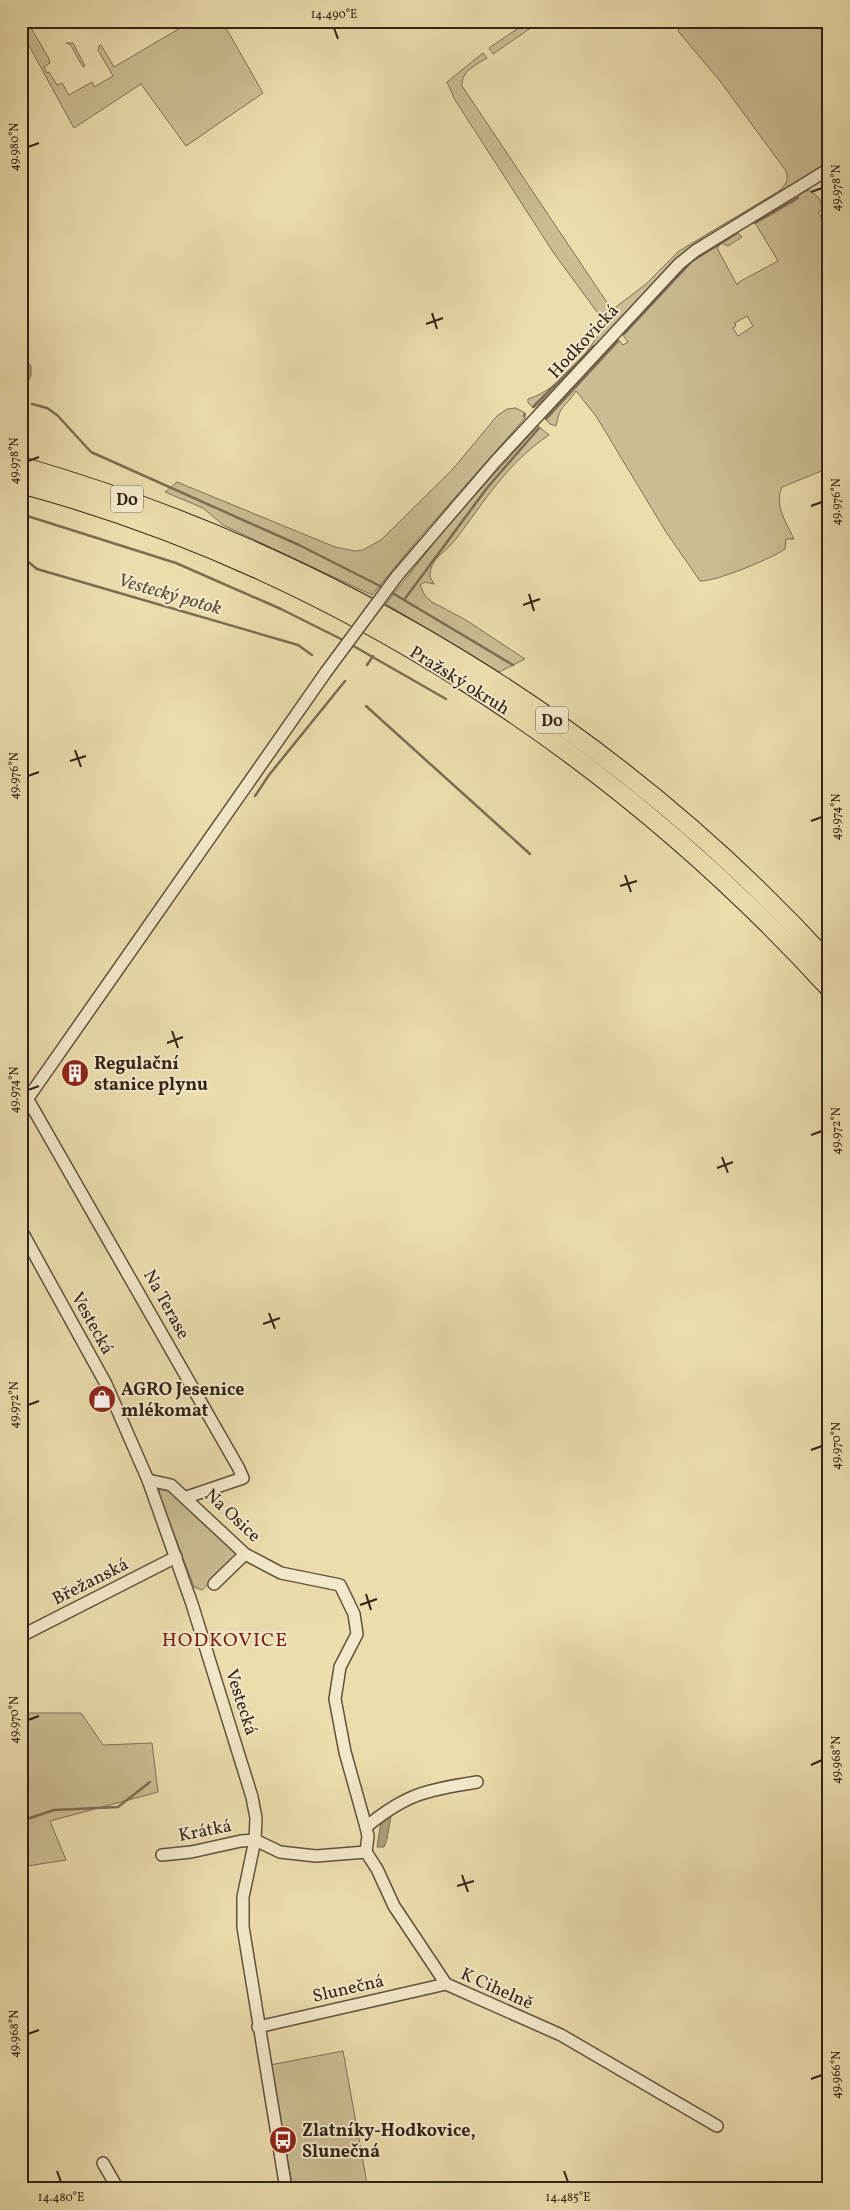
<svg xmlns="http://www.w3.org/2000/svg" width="850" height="2210" font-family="Vollkorn,serif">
<rect width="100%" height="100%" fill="#ecddad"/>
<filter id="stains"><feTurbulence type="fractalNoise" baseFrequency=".004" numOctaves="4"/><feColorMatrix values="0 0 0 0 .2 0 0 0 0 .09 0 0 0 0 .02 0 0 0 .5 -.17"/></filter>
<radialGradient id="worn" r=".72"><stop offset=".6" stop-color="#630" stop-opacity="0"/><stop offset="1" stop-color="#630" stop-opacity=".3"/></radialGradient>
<g fill="#ccbd94" stroke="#7f7057" fill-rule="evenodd">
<polygon points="21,21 27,21 48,57 50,63 44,67 47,73 49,72 57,85 62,83 69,95 92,82 94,87 113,76 98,50 99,46 101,45 114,67 182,27 184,25 182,21 222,21 263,93 186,146 141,84 74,128 21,31"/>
<polygon points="529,21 541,21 493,54 489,48"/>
<path d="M 686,21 L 822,21 L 829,31 L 829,163 L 699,244 L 560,385 L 534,408 L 528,403 L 528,399 C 557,391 589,352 604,326 L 600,316 L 553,252 L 455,100 L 447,82 L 483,53 L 487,58 C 476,65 461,71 462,86 L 612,310 L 646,284 L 679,251 L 779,191 C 786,184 789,181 786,171 L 720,81 L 678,31 Z"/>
<polygon points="66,43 73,43 85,66 83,67 70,44"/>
<path d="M 809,190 L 818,197 L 824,208 L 818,212 L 829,231 L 829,468 L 782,487 C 774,505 786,522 794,539 L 786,539 L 785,549 C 773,558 715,582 700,581 L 666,532 L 596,416 L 576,391 C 566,407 560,404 556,426 L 550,424 L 545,418 L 617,338 L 623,345 L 628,342 L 622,334 L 678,272 L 696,256 L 736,231 L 742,237 L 728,246 L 722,243 L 717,248 L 737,285 L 739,282 L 778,261 L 754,221 L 802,192 ZM 747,316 L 753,326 L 738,336 L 733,328 L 736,326 L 735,323 Z"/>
<polygon points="516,408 525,413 525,418 419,538 372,595 223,525 203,508 165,492 177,482 335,547 355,551 363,550 381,540 452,470 497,416 507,409"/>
<path d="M 538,426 L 549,435 C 506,464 486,500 455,540 C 445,553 429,559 430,577 L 434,584 L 425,582 L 420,585 L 425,596 L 432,602 L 466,620 L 525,659 L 499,672 L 386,604 L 448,525 Z"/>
<polygon points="165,1487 172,1489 237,1552 232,1561 202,1590 194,1587 159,1494 160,1489"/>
<polygon points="21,1713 81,1713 103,1745 152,1743 158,1792 50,1821 66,1860 21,1867"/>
<polygon points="343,2051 368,2189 293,2189 270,2065"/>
</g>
<g fill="#ad9e7b" stroke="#7c6d54">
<polygon points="21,355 31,366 31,375 27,384 21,385"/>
<polygon points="391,1816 387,1839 384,1847 377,1847 381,1822"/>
</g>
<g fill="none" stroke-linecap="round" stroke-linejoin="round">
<g stroke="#7c6d54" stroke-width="2.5">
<polyline points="816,171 829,161"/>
<polyline points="755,223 798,198"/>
<polyline points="619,320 682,255"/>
<polyline points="624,334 692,261 737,233"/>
<polyline points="32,404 47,408 57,415 91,452 299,545 384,588"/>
<polyline points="533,407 594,346"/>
<polyline points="524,416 525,414"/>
<polyline points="546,419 618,341"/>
<polyline points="21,514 176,563 281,609 345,641"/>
<polyline points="21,556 37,569 298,645 312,655"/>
<polyline points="389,591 513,665"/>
<polyline points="404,600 487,488 539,428"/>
<polyline points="350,644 446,699"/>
<polyline points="367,665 373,656"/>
<polyline points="366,706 530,854"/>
<polyline points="255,796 269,775 345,681"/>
<polyline points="21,1821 54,1810 118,1807 150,1782"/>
</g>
<g stroke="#60523f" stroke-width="14">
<g id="minor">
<polyline points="397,576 495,462 679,264 695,251 829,169"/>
<polyline points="27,1098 238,1467 243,1478 187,1497"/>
<polyline points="21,1108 326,672"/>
<polyline points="21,1230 106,1384 148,1480 192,1604 252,1797 256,1818 255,1840 243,1897 243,1927 286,2189"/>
<polyline points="148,1480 171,1485 245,1554 281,1573 340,1585 354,1614 357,1634 340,1667 335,1699 345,1752 366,1827"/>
<polyline points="214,1584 245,1554"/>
<polyline points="21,1636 176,1557"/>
<polyline points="366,1852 377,1869 394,1906 446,1984 561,2035 717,2126"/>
<path d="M 366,1852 L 368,1836 L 366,1827 C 406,1794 426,1790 477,1782"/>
<polyline points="162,1855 191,1852 241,1841 255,1840 280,1852 316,1856 366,1852"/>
<polyline points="258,2027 446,1984"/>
<polyline points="103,2163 118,2189"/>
</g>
</g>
<g stroke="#32231a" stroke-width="20">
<g id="highway">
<path d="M 21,466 C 328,555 613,725 829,963"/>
<path d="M 21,484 C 332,568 613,752 829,988"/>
</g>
</g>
<use href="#minor" stroke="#f3e9ca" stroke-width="11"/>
<use href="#highway" stroke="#ecddad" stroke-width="18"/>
<g stroke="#60523f" stroke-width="14" stroke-linecap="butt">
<polyline id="minor-bridge" points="326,672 397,576"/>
</g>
<use href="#minor-bridge" stroke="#f3e9ca" stroke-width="11"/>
</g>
<path fill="none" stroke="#32231a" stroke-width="2" d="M 334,28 L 338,39M 28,147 L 39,143M 811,192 L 822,188M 432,313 L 437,329M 426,324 L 443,318M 28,461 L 39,457M 811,506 L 822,502M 529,594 L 534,611M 523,605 L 540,599M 75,750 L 81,767M 70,761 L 86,756M 28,776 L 39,772M 811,821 L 822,817M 625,875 L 631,892M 620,886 L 637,881M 172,1031 L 178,1048M 167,1043 L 183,1037M 28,1090 L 39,1086M 811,1135 L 822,1131M 722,1157 L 728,1173M 717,1168 L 733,1162M 269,1313 L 275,1329M 263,1324 L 280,1318M 28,1405 L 39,1401M 811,1450 L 822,1446M 366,1594 L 371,1610M 360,1605 L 377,1599M 28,1720 L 39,1716M 811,1765 L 822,1760M 462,1875 L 468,1892M 457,1886 L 474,1881M 28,2034 L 39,2030M 811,2079 L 822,2075M 57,2171 L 61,2182M 564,2171 L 568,2182"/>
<defs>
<g id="building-disc" transform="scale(1.4375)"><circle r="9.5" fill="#8f2418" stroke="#f3e9ca"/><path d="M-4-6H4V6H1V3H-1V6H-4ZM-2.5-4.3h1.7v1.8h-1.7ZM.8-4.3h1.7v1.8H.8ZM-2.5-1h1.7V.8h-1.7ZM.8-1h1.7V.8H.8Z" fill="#fff"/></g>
<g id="shop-disc" transform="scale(1.4375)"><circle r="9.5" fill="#8f2418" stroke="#f3e9ca"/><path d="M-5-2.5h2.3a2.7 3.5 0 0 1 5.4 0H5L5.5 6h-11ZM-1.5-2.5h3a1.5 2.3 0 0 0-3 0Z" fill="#fff"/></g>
<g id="bus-disc" transform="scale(1.4375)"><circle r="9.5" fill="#8f2418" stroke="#f3e9ca"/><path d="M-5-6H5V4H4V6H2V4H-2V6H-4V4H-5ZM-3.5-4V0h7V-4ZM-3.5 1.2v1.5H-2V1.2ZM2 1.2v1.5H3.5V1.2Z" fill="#fff"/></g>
</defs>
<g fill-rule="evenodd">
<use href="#building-disc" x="75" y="1073"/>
<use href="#shop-disc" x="102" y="1399"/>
<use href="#bus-disc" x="283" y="2140"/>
</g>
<g text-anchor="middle" stroke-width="4" stroke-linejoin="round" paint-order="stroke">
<g fill="#f3e9ca" stroke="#6c5e4f" stroke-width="1">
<rect x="111" y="485.5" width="32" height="27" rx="4"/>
<rect x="536" y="706.5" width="32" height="27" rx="4"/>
</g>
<g font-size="16" font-weight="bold" fill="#32231a">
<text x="127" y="505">D0</text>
<text x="552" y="726">D0</text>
</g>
<g font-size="18" fill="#32231a" stroke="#f3e9ca">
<text transform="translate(583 341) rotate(-47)" y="6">Hodkovická</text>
<text transform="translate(460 680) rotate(32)" y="6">Pražský okruh</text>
<text transform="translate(167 1304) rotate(61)" y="6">Na Terase</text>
<text transform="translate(93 1323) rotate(61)" y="6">Vestecká</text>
<text transform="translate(233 1515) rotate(43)" y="6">Na Osice</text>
<text transform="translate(90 1581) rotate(-27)" y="6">Břežanská</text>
<text transform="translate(242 1702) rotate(72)" y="6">Vestecká</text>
<text transform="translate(205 1830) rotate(-11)" y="6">Krátká</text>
<text transform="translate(348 1988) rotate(-13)" y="6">Slunečná</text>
<text transform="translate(497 1988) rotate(24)" y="6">K Cihelně</text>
</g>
<g font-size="18" font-weight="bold" fill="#32231a" stroke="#f3e9ca" text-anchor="start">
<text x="94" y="1069">Regulační<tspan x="94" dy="21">stanice plynu</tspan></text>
<text x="121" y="1395">AGRO Jesenice<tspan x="121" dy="21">mlékomat</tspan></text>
<text x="302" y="2136">Zlatníky-Hodkovice,<tspan x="302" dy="21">Slunečná</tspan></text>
</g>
<g font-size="19" font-style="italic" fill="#5d4e3c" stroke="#f3e9ca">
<text transform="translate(170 593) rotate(16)" y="7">Vestecký potok</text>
</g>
<g font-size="20" letter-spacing="1" fill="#7a1f14" stroke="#f3e9ca">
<text x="225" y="1646">HODKOVICE</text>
</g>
</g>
<rect width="850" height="2210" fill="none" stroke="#ecddad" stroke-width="55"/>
<rect x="28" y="28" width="794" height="2154" fill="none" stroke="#32231a" stroke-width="2"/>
<g font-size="12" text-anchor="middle" fill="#32231a">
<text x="334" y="18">14.490°E</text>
<text transform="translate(14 147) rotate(-90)" y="4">49.980°N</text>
<text transform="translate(836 188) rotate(-90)" y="4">49.978°N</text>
<text transform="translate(14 461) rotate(-90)" y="4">49.978°N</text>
<text transform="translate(836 502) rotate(-90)" y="4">49.976°N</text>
<text transform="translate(14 776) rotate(-90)" y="4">49.976°N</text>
<text transform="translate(836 817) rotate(-90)" y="4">49.974°N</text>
<text transform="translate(14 1090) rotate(-90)" y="4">49.974°N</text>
<text transform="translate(836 1131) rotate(-90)" y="4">49.972°N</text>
<text transform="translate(14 1405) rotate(-90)" y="4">49.972°N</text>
<text transform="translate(836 1446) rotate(-90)" y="4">49.970°N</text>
<text transform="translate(14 1720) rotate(-90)" y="4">49.970°N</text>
<text transform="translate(836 1760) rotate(-90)" y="4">49.968°N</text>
<text transform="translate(14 2034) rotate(-90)" y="4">49.968°N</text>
<text transform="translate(836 2075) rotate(-90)" y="4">49.966°N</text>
<text x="61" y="2201">14.480°E</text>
<text x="568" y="2201">14.485°E</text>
</g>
<rect width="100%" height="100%" filter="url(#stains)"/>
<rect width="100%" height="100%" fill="url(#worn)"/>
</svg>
